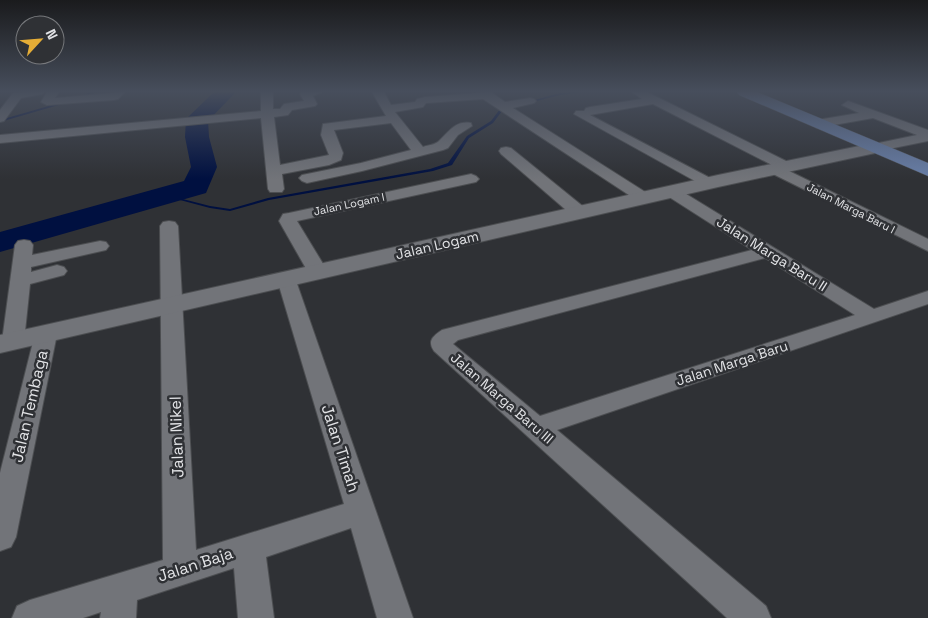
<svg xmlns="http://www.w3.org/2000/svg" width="928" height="618" font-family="'Space Grotesk',sans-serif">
<rect width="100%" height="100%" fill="#2f3135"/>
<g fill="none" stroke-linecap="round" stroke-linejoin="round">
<g fill="#001040" fill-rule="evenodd">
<polygon points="90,92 95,92 79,99 76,98"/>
<polygon points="570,92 584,92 560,95 529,103 527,102 560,93"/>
<polygon points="66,101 69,102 0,122 0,120"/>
<polygon points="506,105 509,106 502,111 493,123 469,138 452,165 433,171 269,200 230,211 210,208 165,196 167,195 210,206 230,209 268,198 430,169 448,163 467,136 491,121 500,109"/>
</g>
<polygon fill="#001040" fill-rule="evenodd" points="214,92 236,92 208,121 209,137 217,167 206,193 0,252 0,232 184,181 191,167 185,137 186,119"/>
<g stroke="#4c4e51" stroke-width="2">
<g id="minor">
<polygon points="44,92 42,94 21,98 4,121 0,122 0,110 13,93"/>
<polygon points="47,92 59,92 55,98 125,92 118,99 114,100 47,105 41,102"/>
<path d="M 261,92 L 273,92 L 273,109 L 280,109 L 284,104 L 304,101 L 300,94 L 302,92 L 322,92 L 313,96 L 317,104 L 315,106 L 292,110 L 288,115 L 274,117 L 280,165 L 329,155 L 321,135 L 323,124 L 386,116 L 372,92 L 384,92 L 391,105 L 415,102 L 417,99 L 425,97 L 491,92 L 505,102 L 530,98 L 534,99 L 536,101 L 534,103 L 513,108 L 650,195 L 652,198 L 650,201 L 638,201 L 483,99 L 426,103 L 423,107 L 395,112 L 423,147 C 428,145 435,145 439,141 C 448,133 455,120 471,123 L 472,126 L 458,135 L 448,148 L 443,150 L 362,171 L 307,183 L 302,181 L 299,178 L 302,175 L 361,163 L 411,150 L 391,123 L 334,130 L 343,153 L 341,160 L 329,165 L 282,174 L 284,189 L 282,192 L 270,192 L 268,189 L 261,118 L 0,143 L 0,135 L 261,111 Z"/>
<polygon points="632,92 647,92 659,98 792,164 794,167 789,171 928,239 928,251 769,172 767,169 772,165 653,104 590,115 714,180 717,183 714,186 704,186 574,114 576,111 584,111 586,108 590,107 642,99"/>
<polygon points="848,101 928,130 928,141 874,152 867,148 869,145 917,135 873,118 817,128 811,124 817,120 859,113 842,105"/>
<polygon points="506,147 511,148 585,208 587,212 585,216 573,216 501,154 499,151 501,148"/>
<polygon points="471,174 476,176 479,179 476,182 297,221 328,272 325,276 318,278 311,276 308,272 279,221 283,214 289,213"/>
<path d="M 672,187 L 678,189 L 874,309 L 928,291 L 928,304 L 557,430 L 766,606 L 771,618 L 727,618 L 434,351 C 427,341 433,336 442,330 L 752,250 L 666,195 L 664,192 L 666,189 ZM 765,258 L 855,315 L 540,416 L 453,344 L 458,340 Z"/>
<polygon points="169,221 175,222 178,226 196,550 344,504 277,279 280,275 287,273 294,275 413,618 377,618 351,528 266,557 274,618 238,618 234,568 137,600 136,618 100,618 101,612 83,618 12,618 17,606 30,600 163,560 160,226 163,222"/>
<polygon points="24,240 30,241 33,245 32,255 100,241 106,242 109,246 106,250 31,267 31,272 57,265 64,267 67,271 64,275 30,284 24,341 21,346 13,348 5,346 2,341 15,245 18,241"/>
<polygon points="46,327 54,329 57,334 16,537 11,547 0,551 0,473 35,334 38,329"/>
</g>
</g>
<g stroke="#4c4e51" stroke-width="2">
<polygon id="tertiary" points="874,143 880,144 882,148 880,152 718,187 0,353 0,335 718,175"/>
</g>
<g stroke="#4c4e51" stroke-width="1">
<polygon id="primary" points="737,92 757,92 928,163 928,176 739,95"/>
</g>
<use href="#minor" fill="#727479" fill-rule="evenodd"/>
<use href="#tertiary" fill="#727479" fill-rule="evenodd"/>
<use href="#primary" fill="#687ea7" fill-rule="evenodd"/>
</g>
<linearGradient id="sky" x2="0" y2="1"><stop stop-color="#1a1b1d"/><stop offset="0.51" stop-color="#474e5c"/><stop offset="1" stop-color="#474e5c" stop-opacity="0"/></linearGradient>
<rect width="928" height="179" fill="url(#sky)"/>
<g text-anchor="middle" stroke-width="5" stroke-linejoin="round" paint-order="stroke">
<g font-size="11" fill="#e3e4e7" stroke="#2f3135">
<text transform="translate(349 204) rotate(-12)" y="4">Jalan Logam I</text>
<text transform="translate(851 208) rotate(27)" y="4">Jalan Marga Baru I</text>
</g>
<g font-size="14" fill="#e3e4e7" stroke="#2f3135">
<text transform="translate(437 245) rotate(-13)" y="5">Jalan Logam</text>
<text transform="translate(772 254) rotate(32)" y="5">Jalan Marga Baru II</text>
<text transform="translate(732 363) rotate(-18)" y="5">Jalan Marga Baru</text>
<text transform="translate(502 398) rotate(41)" y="5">Jalan Marga Baru III</text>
</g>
<g font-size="16" fill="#e3e4e7" stroke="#2f3135">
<text transform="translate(29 406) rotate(-77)" y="6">Jalan Tembaga</text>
<text transform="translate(176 437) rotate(-92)" y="6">Jalan Nikel</text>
<text transform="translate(341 448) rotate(72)" y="6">Jalan Timah</text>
<text transform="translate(195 564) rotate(-18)" y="6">Jalan Baja</text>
</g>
</g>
<g transform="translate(40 40) rotate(64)"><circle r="24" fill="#2f3135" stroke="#77797c"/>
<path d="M0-4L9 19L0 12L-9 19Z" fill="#e5ad36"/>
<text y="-8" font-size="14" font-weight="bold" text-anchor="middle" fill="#e3e4e7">N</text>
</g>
</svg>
